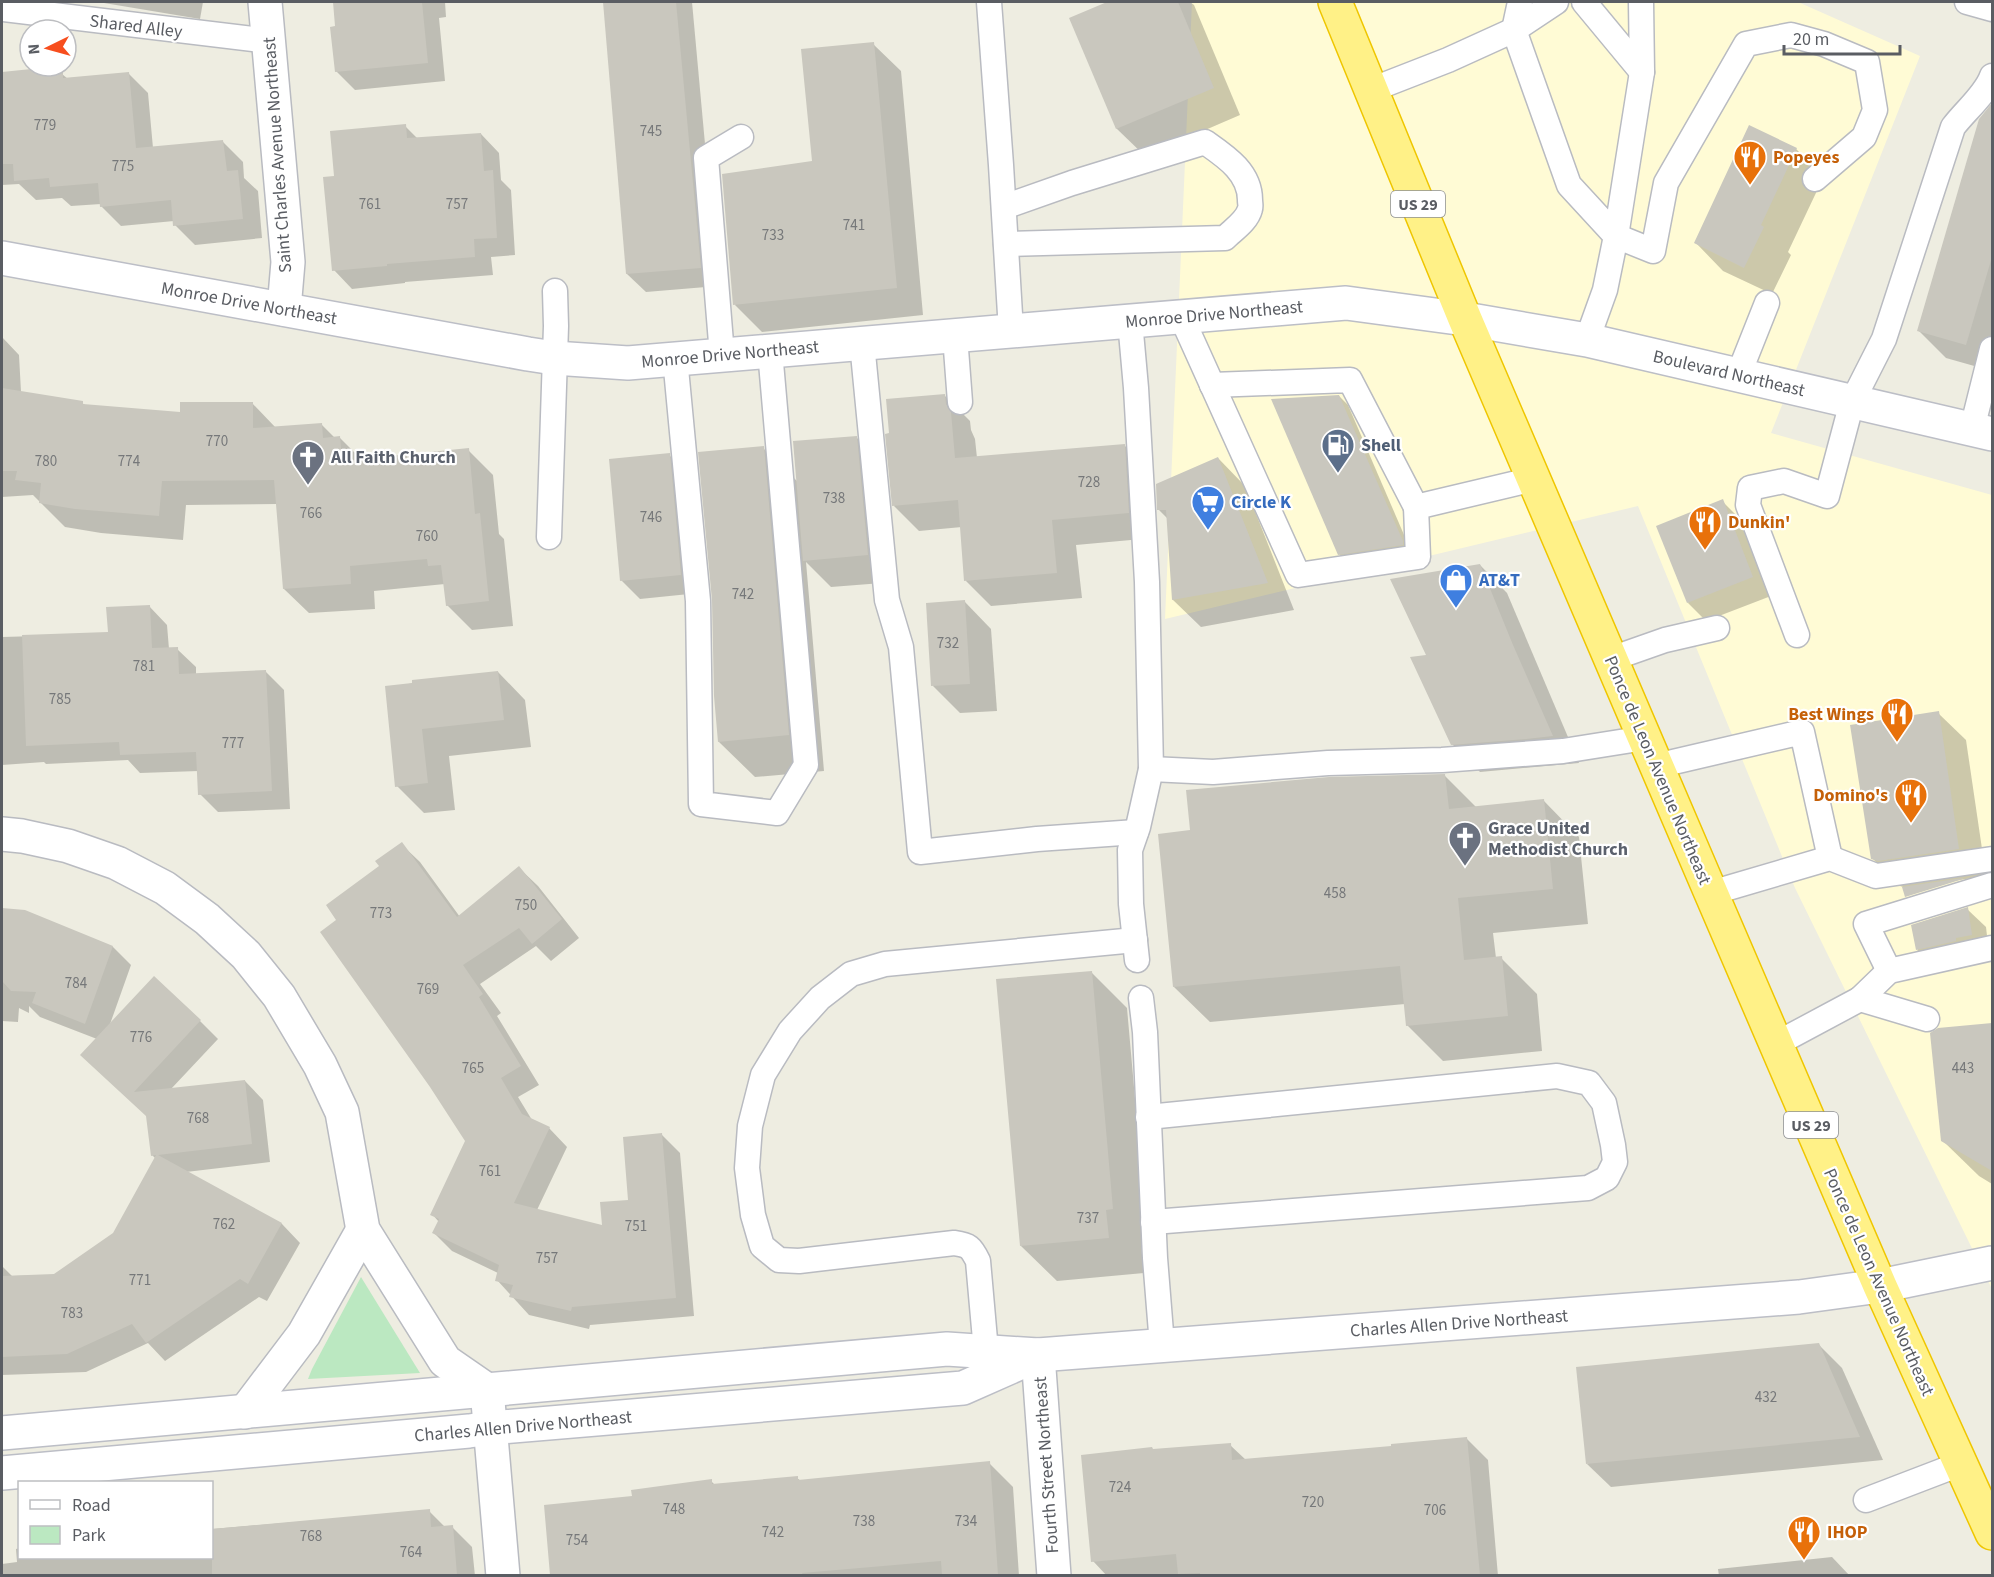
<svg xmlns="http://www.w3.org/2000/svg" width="1994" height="1577" font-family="'Source Sans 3',sans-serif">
<rect width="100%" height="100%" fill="#eeede1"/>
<polygon fill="#fffbd5" points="1192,2 1798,2 1920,56 1771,433 1992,495 1992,1289 1795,888 1638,506 1165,619"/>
<polygon fill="#bbe8c1" points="361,1277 420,1373 308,1379 312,1369"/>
<g fill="#0003">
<polygon points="98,2 203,2 200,19"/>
<polygon points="334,2 445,2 446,17 439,18 445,81 355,90 336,71 336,28"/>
<polygon points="604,2 692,2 718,286 646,292 627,274"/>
<polygon points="1111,2 1190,2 1194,5 1240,115 1145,156 1117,129 1071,18"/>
<polygon points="873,44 901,71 923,315 762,332 735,305 813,163"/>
<polygon points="50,68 56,74 62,74 68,79 128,73 148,93 153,148 223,142 243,162 244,178 258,191 262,238 195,245 175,225 174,221 121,226 101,206 101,204 71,206 62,198 36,200 19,184 2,185 2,72 3,73"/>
<polygon points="405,126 418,139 481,134 499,153 501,180 511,190 515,255 491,257 493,275 405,282 405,283 352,289 334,270"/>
<polygon points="1978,126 1992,130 1992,371 1946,358 1918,330"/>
<polygon points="1796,149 1824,176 1788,252 1791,255 1772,294 1723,271 1696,243"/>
<polygon points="2,337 19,355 21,392 82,403 85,405 182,414 252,403 276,428 321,424 335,438 340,438 363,461 468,450 493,475 499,534 504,539 513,626 472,630 447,605 445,584 374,591 375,609 309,613 284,589 278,504 186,505 183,540 101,533 65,527 33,495 2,497"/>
<polygon points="945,396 970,421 971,430 975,439 977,458 1124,445 1150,471 1153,538 1076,545 1082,598 991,606 966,581 962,527 919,531 894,506"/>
<polygon points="1339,396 1348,405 1411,551 1348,563 1339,554"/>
<polygon points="856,437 884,465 895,582 831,587 806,562 824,771 755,777 719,742 763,448 798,482"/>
<polygon points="669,455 688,473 699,593 640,599 621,580"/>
<polygon points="1218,458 1245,486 1294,610 1201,627 1173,600 1169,520 1159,510"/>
<polygon points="1722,501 1741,520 1771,596 1706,621 1688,603"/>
<polygon points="1480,565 1507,593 1579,763 1480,772 1452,744 1428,657"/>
<polygon points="964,601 991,629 997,711 960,713 933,686"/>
<polygon points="149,606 167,625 169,649 177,649 196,667 196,675 266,672 284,690 290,809 218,812 200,794 199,771 140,773 128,760 46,764 44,762 2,765 2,637 109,634"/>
<polygon points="498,672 525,700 531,747 449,756 455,810 424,813 397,786 386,687"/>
<polygon points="1938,713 1966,740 1986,876 1906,888 1900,886 1872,858"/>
<polygon points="1445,776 1477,808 1544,801 1579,837 1588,924 1493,933 1496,958 1501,958 1537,994 1542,1051 1443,1061 1407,1025 1405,1004 1210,1022 1174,987 1192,832"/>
<polygon points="401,844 420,862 460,917 519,868 538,886 579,938 551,961 536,946 480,984 501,1013 497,1016 539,1085 518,1097 532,1120 549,1128 567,1147 537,1210 604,1227 630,1201 662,1135 680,1153 694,1316 590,1325 589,1329 529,1315 497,1280 498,1273 452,1251 434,1233 439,1222 432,1214 467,1141 338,921"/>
<polygon points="1967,909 1986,927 1989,953 1936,968 1917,950"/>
<polygon points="2,910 24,911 113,947 131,965 109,1027 200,1021 218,1039 171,1089 245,1081 263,1100 270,1162 186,1172 282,1224 300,1243 267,1301 259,1297 165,1361 148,1343 86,1372 2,1375 2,1266 12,1276 54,1275 115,1234 156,1159 152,1155 148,1117 97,1039 40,1017 29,1006 29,1013 19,1008 18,1022 2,1021"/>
<polygon points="1091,972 1127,1008 1148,1245 1141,1245 1144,1273 1057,1281 1021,1246"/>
<polygon points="1992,1025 1992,1184 1979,1176 1942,1140 1938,1030"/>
<polygon points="1819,1345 1842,1368 1883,1460 1611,1487 1587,1464"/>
<polygon points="1466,1438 1488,1460 1498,1576 1107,1576 1093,1561 1154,1451 1230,1445 1246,1460 1392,1447"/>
<polygon points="989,1463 1013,1487 1019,1576 552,1576 545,1506 633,1498 711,1481 715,1485 797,1478 801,1481"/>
<polygon points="429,1511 445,1527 452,1527 472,1547 475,1576 2,1576 2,1564 17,1562 16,1549 20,1548 20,1558 212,1558 212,1529"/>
<polygon points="1832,1557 1850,1576 1719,1576 1718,1569"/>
</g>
<g fill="#c9c7be">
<polygon points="333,2 422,2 428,63 335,72 330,27 335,26"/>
<polygon points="603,2 676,2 701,268 626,274"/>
<polygon points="1107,2 1178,2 1214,88 1116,129 1069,18"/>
<polygon points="874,42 897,288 733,305 722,174 812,161 801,49"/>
<polygon points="51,67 51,73 63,72 63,78 129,72 136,148 223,140 227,171 238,170 243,219 173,226 171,200 100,207 98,183 50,187 49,178 14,181 13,164 2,164 2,72"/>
<polygon points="1992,103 1992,257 1966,345 1917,331 1979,119"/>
<polygon points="406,124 407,138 481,133 484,171 493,170 497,238 474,239 475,257 387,264 387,266 332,271 323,177 334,176 330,131"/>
<polygon points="1749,125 1797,148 1761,225 1764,227 1744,268 1694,243"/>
<polygon points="2,388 83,401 83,404 180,412 180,402 253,402 253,428 322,423 323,438 340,436 342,461 469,448 475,514 480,513 489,601 446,606 441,565 428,566 427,559 350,566 351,584 283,589 274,480 162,481 159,516 75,509 39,503 41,483 15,480 17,471 2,471"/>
<polygon points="945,394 946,404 951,412 955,458 1125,444 1129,513 1052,520 1057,573 964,581 958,500 892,506 885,434 889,433 886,399"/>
<polygon points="1339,395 1403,541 1403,545 1338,555 1271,399"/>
<polygon points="857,436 868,555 803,561 793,441"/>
<polygon points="764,446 789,735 718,742 714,696 712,600 698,452"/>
<polygon points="670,453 681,575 620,581 609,459"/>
<polygon points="1218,457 1268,583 1172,600 1166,510 1157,510 1156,484"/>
<polygon points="1723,499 1753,577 1687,603 1656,526"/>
<polygon points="1480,564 1513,645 1553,736 1526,739 1451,745 1410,657 1426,655 1390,579"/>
<polygon points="965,600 970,684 931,686 926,603"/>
<polygon points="150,605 152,648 178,647 179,674 266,670 272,791 198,795 196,752 120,755 119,742 26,746 22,635 108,632 106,607"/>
<polygon points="498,671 504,720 422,729 428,783 395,787 385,686 412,683 412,680"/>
<polygon points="1939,711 1959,849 1878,861 1871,859 1850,725"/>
<polygon points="1445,774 1449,809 1544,799 1553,889 1458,898 1464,960 1502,956 1508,1016 1406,1026 1400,966 1173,987 1158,834 1190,830 1186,790 1329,777"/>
<polygon points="402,842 457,917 519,866 562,919 532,944 519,928 463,965 483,994 479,997 521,1066 501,1078 522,1114 550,1127 514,1203 602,1225 600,1202 628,1200 623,1137 662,1133 676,1298 572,1307 571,1311 509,1297 513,1285 495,1281 499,1265 432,1233 439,1219 430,1215 465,1141 430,1087 320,932 336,920 326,905 379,866 375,861"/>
<polygon points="1963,878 1963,879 1905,897 1902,887"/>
<polygon points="1968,907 1972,935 1956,938 1956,941 1916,950 1911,925"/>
<polygon points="2,908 25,910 113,946 85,1024 32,1003 36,992 11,991 2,981"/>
<polygon points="1092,971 1113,1209 1106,1210 1109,1238 1020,1246 996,979"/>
<polygon points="154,976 201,1020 134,1092 245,1080 252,1144 158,1155 282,1223 248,1284 240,1279 146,1343 132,1324 67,1354 2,1357 2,1276 54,1274 113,1233 156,1155 151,1156 146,1116 80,1055"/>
<polygon points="1992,1023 1992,1171 1941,1141 1930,1033 1938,1028"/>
<polygon points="1819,1343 1860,1437 1586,1464 1576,1367"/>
<polygon points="1467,1437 1480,1575 1200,1575 1200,1573 1178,1574 1176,1554 1091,1562 1081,1455 1152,1447 1153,1449 1231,1443 1232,1460 1391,1446 1391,1444"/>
<polygon points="990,1461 998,1575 942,1575 941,1561 802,1573 803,1575 550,1575 544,1505 632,1496 631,1490 712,1479 712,1484 798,1476 798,1480"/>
<polygon points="430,1509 431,1527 453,1525 457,1575 212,1575 212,1529"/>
</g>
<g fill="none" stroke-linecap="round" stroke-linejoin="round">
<g stroke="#b9bbc1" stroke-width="27">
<g id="lane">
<polyline points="989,2 1001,165 1011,331"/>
<polyline points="1520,2 1514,30 1569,185 1616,236 1653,251 1666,183 1746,44 1791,35 1824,44 1867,62 1875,110 1864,137 1815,179"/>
<polyline points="1584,2 1642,72"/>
<polyline points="1967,2 1992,9"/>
<polyline points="4,9 269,41"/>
<polyline points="1371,90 1448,60 1514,30 1556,2"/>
<path d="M 1004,207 L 1072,183 L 1205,142 C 1225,156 1250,172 1250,200 C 1250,203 1251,206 1250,209 C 1247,221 1233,230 1225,238 L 1006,244"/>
<polyline points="1181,316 1298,575 1418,557 1416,507 1534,479"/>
<polyline points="1130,321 1136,388 1147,582 1151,769 1138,827 1130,850 1131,904 1137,960"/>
<polyline points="955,336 960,402"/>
<polyline points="1587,340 1605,290 1616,236 1642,72 1641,2"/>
<polyline points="862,343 887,600 901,647 920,852 1037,839 1136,832"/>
<polyline points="722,355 706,158 741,137"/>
<polyline points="675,358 698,601 701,804 777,813 806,765 770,351"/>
<polyline points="1738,376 1767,303"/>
<polyline points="1212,385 1350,380 1416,507"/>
<polyline points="1972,429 1992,349"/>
<polyline points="549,537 556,326 555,291"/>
<path d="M 1797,635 L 1748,505 L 1750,488 L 1784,481 L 1827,496 L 1852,402 L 1884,339 L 1953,127 C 1965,111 1986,94 1992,76"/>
<polyline points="1611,659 1665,640 1717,628"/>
<polyline points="1656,766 1802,732 1830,858"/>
<polyline points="1151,769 1213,772 1328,763 1442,760 1563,751 1645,738"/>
<polyline points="1711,893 1830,858 1876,876 1992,859"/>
<polyline points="1889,971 1866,924 1992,885"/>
<polyline points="1141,998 1145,1032 1155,1258 1162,1345"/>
<polyline points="1860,999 1889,971 1992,948"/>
<polyline points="1776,1044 1860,999 1927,1019"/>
<polyline points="1148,1117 1557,1076 1589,1083 1604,1103 1613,1145 1615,1162 1607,1178 1588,1188 1153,1222"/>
<path d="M 986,1351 L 978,1261 C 971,1247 969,1245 954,1243 L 799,1261 L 779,1260 L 762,1246 L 753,1215 L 747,1168 L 750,1126 L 763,1075 L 790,1031 L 820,998 L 851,974 L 885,964 L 1135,940"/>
<polyline points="1866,1500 1960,1464"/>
</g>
</g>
<g stroke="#b9bbc1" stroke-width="36">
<g id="street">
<polyline points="265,2 288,262 284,309"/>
<polyline points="2,834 22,836 68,846 117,863 165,888 207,919 246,955 279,996 320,1065 342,1112 363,1230 445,1361 487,1390 503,1576"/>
<polyline points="1038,1355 1054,1576"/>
<polyline points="245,1412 304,1334 363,1230"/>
</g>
</g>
<g stroke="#bcbec6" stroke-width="36">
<g id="secondary">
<polyline points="2,258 528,354 554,358 628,363 1346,303 1465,319 1587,340 1992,434"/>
<polyline points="2,1433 947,1349 1038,1355 1799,1297 1880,1286 1992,1263"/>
<polyline points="2,1473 469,1431 490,1428 963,1388 1033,1357"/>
</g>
</g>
<g stroke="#efc600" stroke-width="36">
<polyline id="highway" points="1335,2 1465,319 1711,893 1880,1286 1992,1533"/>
</g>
<use href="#lane" stroke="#fff" stroke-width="24"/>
<use href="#street" stroke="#fff" stroke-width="33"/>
<use href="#secondary" stroke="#fff" stroke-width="33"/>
<use href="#highway" stroke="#fff187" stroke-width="33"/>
</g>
<defs>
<g id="restaurant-pin" transform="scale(1.725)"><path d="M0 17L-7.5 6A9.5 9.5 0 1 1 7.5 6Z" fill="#e8710a" stroke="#fff"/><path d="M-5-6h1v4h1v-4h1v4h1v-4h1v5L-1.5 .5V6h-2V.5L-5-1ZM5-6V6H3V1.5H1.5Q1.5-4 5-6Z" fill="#fff"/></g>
<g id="fuel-pin" transform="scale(1.725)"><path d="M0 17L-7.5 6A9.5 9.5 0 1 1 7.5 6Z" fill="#5c6f8a" stroke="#fff"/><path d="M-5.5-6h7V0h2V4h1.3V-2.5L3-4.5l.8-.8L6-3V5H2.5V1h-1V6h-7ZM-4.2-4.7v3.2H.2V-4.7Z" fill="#fff"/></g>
<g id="church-pin" transform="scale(1.725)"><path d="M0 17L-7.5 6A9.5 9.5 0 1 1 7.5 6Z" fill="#6b7280" stroke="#fff"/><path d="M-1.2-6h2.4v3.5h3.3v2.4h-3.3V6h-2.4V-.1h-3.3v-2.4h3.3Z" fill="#fff"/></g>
<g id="supermarket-pin" transform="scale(1.725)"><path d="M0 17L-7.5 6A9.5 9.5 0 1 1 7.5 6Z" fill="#3f7fe0" stroke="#fff"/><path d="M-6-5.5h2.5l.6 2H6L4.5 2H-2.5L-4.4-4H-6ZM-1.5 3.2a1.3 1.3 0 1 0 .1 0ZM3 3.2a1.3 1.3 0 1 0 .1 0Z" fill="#fff"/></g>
<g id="shop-pin" transform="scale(1.725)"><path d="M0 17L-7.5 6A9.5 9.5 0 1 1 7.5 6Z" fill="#3f7fe0" stroke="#fff"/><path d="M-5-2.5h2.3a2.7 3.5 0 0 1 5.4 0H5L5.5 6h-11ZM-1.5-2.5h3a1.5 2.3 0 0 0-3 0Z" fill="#fff"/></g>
</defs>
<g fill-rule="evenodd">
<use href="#restaurant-pin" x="1750" y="157"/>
<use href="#fuel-pin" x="1338" y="445"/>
<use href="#church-pin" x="308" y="457"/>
<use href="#supermarket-pin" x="1208" y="502"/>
<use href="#restaurant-pin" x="1705" y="522"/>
<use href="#shop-pin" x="1456" y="580"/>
<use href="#restaurant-pin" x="1897" y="714"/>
<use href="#restaurant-pin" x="1911" y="795"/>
<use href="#church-pin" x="1465" y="838"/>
<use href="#restaurant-pin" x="1804" y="1532"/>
</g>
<g text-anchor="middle" stroke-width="4.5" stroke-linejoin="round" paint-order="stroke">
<g font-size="15" fill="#76787a">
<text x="45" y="130">779</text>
<text x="651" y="136">745</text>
<text x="123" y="171">775</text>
<text x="370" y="209">761</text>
<text x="457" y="209">757</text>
<text x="854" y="230">741</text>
<text x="773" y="240">733</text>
<text x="217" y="446">770</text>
<text x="46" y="466">780</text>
<text x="129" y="466">774</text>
<text x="1089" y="487">728</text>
<text x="834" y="503">738</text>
<text x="311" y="518">766</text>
<text x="651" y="522">746</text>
<text x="427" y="541">760</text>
<text x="743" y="599">742</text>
<text x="948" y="648">732</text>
<text x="144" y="671">781</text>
<text x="60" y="704">785</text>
<text x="233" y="748">777</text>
<text x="1335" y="898">458</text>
<text x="526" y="910">750</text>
<text x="381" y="918">773</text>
<text x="76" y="988">784</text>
<text x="428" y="994">769</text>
<text x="141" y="1042">776</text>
<text x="473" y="1073">765</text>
<text x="1963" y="1073">443</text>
<text x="198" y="1123">768</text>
<text x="490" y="1176">761</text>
<text x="1088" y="1223">737</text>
<text x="224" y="1229">762</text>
<text x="636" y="1231">751</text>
<text x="547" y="1263">757</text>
<text x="140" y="1285">771</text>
<text x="72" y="1318">783</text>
<text x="1766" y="1402">432</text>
<text x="1120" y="1492">724</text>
<text x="1313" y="1507">720</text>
<text x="674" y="1514">748</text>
<text x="1435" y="1515">706</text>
<text x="864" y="1526">738</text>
<text x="966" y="1526">734</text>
<text x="773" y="1537">742</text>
<text x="311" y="1541">768</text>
<text x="577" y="1545">754</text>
<text x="411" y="1557">764</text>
</g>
<g fill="#fff" stroke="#8c8e92" stroke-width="1.5">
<rect x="1391" y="191" width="54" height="26" rx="4.5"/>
<rect x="1784" y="1112" width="54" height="26" rx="4.5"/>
</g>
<g font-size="16" font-weight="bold" fill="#5a5d63">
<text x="1418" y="210">US 29</text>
<text x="1811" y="1131">US 29</text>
</g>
<g font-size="18" fill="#5a5d63" stroke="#fff">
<text transform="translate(136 26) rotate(7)" y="6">Shared Alley</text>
<text transform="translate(277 155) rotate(-94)" y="6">Saint Charles Avenue Northeast</text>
<text transform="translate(249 303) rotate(10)" y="6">Monroe Drive Northeast</text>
<text transform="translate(1214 314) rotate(-5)" y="6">Monroe Drive Northeast</text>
<text transform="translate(730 354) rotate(-5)" y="6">Monroe Drive Northeast</text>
<text transform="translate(1729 373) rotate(13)" y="6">Boulevard Northeast</text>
<text transform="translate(1658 770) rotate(67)" y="6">Ponce de Leon Avenue Northeast</text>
<text transform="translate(1879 1282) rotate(66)" y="6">Ponce de Leon Avenue Northeast</text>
<text transform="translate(1459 1323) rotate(-4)" y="6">Charles Allen Drive Northeast</text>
<text transform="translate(523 1426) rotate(-5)" y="6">Charles Allen Drive Northeast</text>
<text transform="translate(1046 1465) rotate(-94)" y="6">Fourth Street Northeast</text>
</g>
<g font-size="18" font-weight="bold" fill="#c56008" stroke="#fff" text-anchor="start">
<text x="1773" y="163">Popeyes</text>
<text x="1728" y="528">Dunkin'</text>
<text x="1874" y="720" text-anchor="end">Best Wings</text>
<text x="1888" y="801" text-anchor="end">Domino's</text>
<text x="1827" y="1538">IHOP</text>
</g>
<g font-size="18" font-weight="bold" fill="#4e5e75" stroke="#fff" text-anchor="start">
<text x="1361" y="451">Shell</text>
</g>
<g font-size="18" font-weight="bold" fill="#5b616d" stroke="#fff" text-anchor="start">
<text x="331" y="463">All Faith Church</text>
<text x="1488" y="834">Grace United<tspan x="1488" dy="21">Methodist Church</tspan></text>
</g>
<g font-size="18" font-weight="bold" fill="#366cbe" stroke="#fff" text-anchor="start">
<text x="1231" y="508">Circle K</text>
<text x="1479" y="586">AT&amp;T</text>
</g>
</g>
<rect width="1994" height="1577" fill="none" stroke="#5a5d63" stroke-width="6"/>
<rect x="18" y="1481" width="195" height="78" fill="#ffffff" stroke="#bdbec1" stroke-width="1.5"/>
<rect x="30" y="1500" width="30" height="9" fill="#ffffff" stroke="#bdbec1" stroke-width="1.5"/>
<text x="72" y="1511" font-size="18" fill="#5a5d63">Road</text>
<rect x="30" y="1526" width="30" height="18" fill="#bbe8c1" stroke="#bdbec1" stroke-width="1.5"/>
<text x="72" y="1541" font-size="18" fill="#5a5d63">Park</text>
<g transform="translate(48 48) rotate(265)"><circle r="28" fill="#ffffff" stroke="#bdbec1" stroke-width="1.5"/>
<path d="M0-4.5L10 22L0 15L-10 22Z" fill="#f74e1e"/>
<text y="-9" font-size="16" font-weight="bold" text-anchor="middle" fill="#5a5d63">N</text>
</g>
<path d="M1784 45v9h116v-9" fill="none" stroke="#5a5d63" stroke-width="3"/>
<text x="1793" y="45" font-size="18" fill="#5a5d63" stroke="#ffffff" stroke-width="4.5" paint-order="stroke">20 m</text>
</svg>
